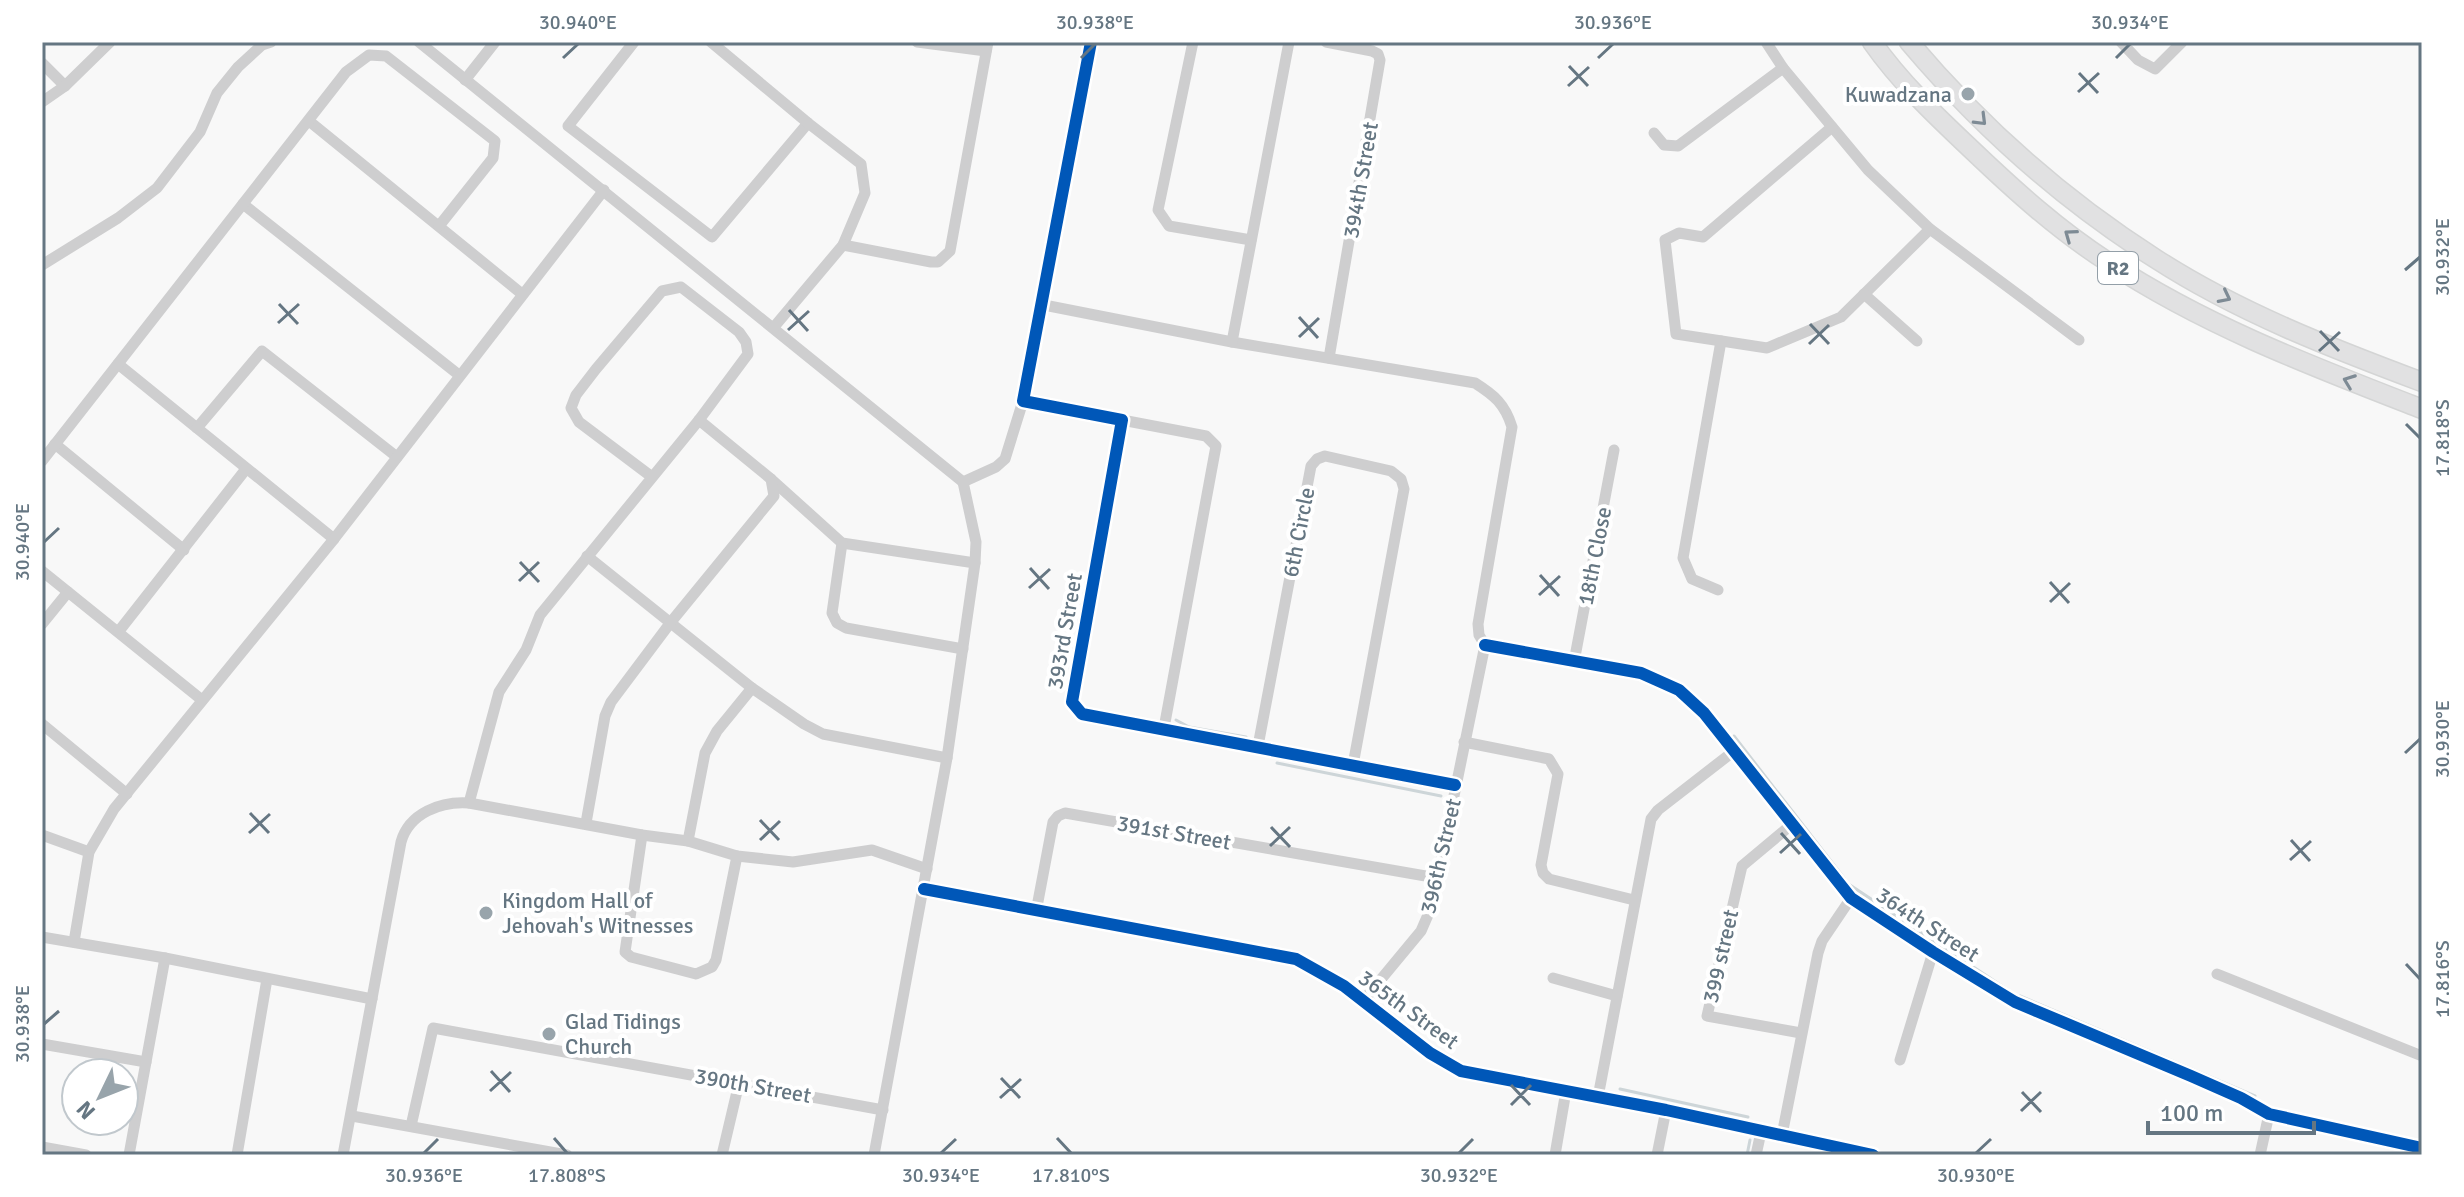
<svg xmlns="http://www.w3.org/2000/svg" width="2464" height="1197" font-family="Signika,sans-serif">
<rect width="100%" height="100%" fill="#f8f8f8"/>
<g fill="none" stroke-linecap="round" stroke-linejoin="round">
<g stroke="#cdd5d8" stroke-width="3">
<polyline points="1176,720 1189,727 1246,737"/>
<polyline points="1734,736 1844,878"/>
<polyline points="1277,763 1441,796"/>
<polyline points="1850,885 2008,990"/>
<polyline points="2020,996 2255,1096"/>
<polyline points="1620,1089 1748,1117"/>
<polyline points="1747,1155 1750,1140"/>
</g>
<g stroke="#d4d5d5" stroke-width="21">
<g id="trunk">
<path d="M 1872,42 C 1900,82 1936,116 1971,149 C 2014,190 2058,230 2108,262 C 2205,326 2314,367 2422,409"/>
<path d="M 1909,42 C 1980,126 2063,200 2156,259 C 2238,312 2331,348 2422,382"/>
</g>
</g>
<g stroke="#cececf" stroke-width="11">
<polyline points="419,42 963,482"/>
<polyline points="634,42 568,126 712,237 808,123"/>
<polyline points="711,42 808,123 861,164 865,193 843,245 774,327"/>
<polyline points="917,42 986,51"/>
<polyline points="1091,42 1023,401 1122,420 1072,702 1082,714 1455,785"/>
<polyline points="1193,42 1158,210 1169,226 1251,240"/>
<polyline points="1326,42 1372,51 1378,54 1380,60 1329,358"/>
<polyline points="1766,42 1783,68 1868,170 1930,229 2079,340"/>
<polyline points="2121,42 2138,60 2155,69 2182,42"/>
<polyline points="42,63 65,86"/>
<polyline points="465,80 495,42"/>
<polyline points="42,102 65,86 110,42"/>
<polyline points="309,121 522,294"/>
<polyline points="1832,127 1703,237 1679,233 1665,240 1676,334 1767,348 1841,317 1930,229"/>
<polyline points="1654,133 1664,145 1678,146 1783,68"/>
<polyline points="243,204 459,375"/>
<polyline points="843,245 931,262 938,262 950,251 988,42"/>
<polyline points="42,265 118,218 157,188 200,132 217,93 238,67 262,45 271,42"/>
<polyline points="1864,294 1917,341"/>
<path d="M 1044,305 L 1232,342 L 1475,383 C 1494,395 1505,404 1512,427 L 1478,624 L 1479,635 L 1485,645"/>
<polyline points="1232,342 1289,42"/>
<polyline points="118,364 334,539"/>
<polyline points="699,420 771,479 842,543 975,563"/>
<polyline points="1122,420 1206,436 1216,446 1164,728"/>
<polyline points="197,428 262,351 397,457"/>
<polyline points="55,444 184,550"/>
<polyline points="42,461 346,72 369,55 386,56 495,141 493,158 439,226"/>
<polyline points="842,543 832,613 837,623 846,628 963,649"/>
<polyline points="587,556 752,688 804,724 823,734 947,758"/>
<polyline points="42,571 202,700"/>
<polyline points="1718,590 1692,579 1683,558 1721,341"/>
<polyline points="42,624 68,592"/>
<polyline points="119,631 246,469"/>
<polyline points="1485,645 1641,673 1679,690 1704,713 1851,898 1933,952 2015,1002 2191,1076 2241,1098 2269,1114 2422,1148"/>
<polyline points="1574,662 1614,450"/>
<polyline points="42,724 127,794"/>
<polyline points="1464,742 1549,759 1558,774 1541,865 1543,873 1549,879 1634,900"/>
<polyline points="1258,746 1311,466 1317,459 1325,456 1391,471 1401,479 1404,489 1353,765"/>
<polyline points="469,803 499,692 526,650 540,615 699,420 748,354 746,342 739,332 681,287 662,291 596,369 576,395 571,408 579,422 652,477"/>
<polyline points="586,823 605,716 611,702 671,622 774,496 771,479"/>
<polyline points="1791,825 1742,866 1707,1016 1801,1033"/>
<polyline points="42,835 89,852"/>
<polyline points="642,835 625,952 631,957 696,974 712,967 716,960 737,856"/>
<polyline points="688,841 705,753 717,731 752,688"/>
<polyline points="924,889 1296,959 1344,986 1430,1053 1461,1071 1666,1110 1873,1155"/>
<polyline points="1036,912 1053,822 1058,816 1065,813 1437,878"/>
<polyline points="42,937 165,958 372,999"/>
<polyline points="74,942 89,852 114,809 334,539 604,190"/>
<polyline points="2217,974 2422,1056"/>
<polyline points="1553,978 1617,996"/>
<polyline points="1363,1001 1421,931 1431,908 1485,645"/>
<polyline points="42,1044 146,1062"/>
<polyline points="1900,1060 1933,952"/>
<polyline points="1598,1097 1651,819 1658,810 1734,751"/>
<polyline points="352,1116 567,1155"/>
<polyline points="411,1126 433,1028 883,1110"/>
<polyline points="1782,1135 1818,953 1822,941 1851,898"/>
<polyline points="42,1147 86,1155"/>
<polyline points="129,1155 165,958"/>
<polyline points="237,1155 267,979"/>
<path d="M 343,1155 L 401,842 C 409,813 441,801 469,803 L 642,835 L 688,841 L 737,856 L 793,862 L 872,850 L 927,869"/>
<polyline points="722,1155 739,1083"/>
<polyline points="874,1155 947,758 975,563 976,542 963,482 996,467 1005,459 1023,401"/>
<polyline points="1555,1155 1566,1091"/>
<polyline points="1657,1155 1666,1110"/>
<polyline points="1756,1155 1761,1132"/>
<polyline points="2260,1155 2269,1114"/>
</g>
<use href="#trunk" stroke="#e1e1e2" stroke-width="18"/>
<g stroke="#fff" stroke-width="17">
<g id="cycleway">
<polyline points="1091,42 1023,401 1122,420 1072,702 1082,714 1455,785"/>
<polyline points="1485,645 1641,673 1679,690 1704,713 1851,898 1933,952 2015,1002 2191,1076 2241,1098 2269,1114 2422,1148"/>
<polyline points="924,889 1296,959 1344,986 1430,1053 1461,1071 1666,1110 1873,1155"/>
</g>
</g>
<use href="#cycleway" stroke="#0057b8" stroke-width="12"/>
</g>
<defs><path id="oneway-chevron" d="M-2-3.5L2.5 0L-2 3.5" fill="none" stroke-width="1.6" stroke-linecap="round" stroke-linejoin="round" transform="scale(2)"/></defs>
<g stroke="#7e8b95">
<use href="#oneway-chevron" transform="translate(1981 120) rotate(45)"/>
<use href="#oneway-chevron" transform="translate(2070 235) rotate(-144)"/>
<use href="#oneway-chevron" transform="translate(2225 297) rotate(27)"/>
<use href="#oneway-chevron" transform="translate(2349 381) rotate(-159)"/>
</g>
<path fill="none" stroke="#657682" stroke-width="3" d="M 563,58 L 578,44M 1081,58 L 1095,44M 1598,58 L 1613,44M 2116,58 L 2130,44M 1569,66 L 1588,86M 2079,73 L 2098,93M 1568,86 L 1589,67M 2078,92 L 2099,73M 2405,270 L 2420,257M 279,304 L 298,324M 789,310 L 808,331M 1299,317 L 1318,338M 278,323 L 299,304M 1810,324 L 1829,344M 788,330 L 809,311M 2320,331 L 2339,351M 1299,337 L 1319,318M 1809,344 L 1829,325M 2319,351 L 2340,332M 2406,424 L 2420,438M 44,542 L 59,528M 520,562 L 539,582M 1030,568 L 1049,589M 1540,575 L 1559,596M 519,581 L 539,562M 2050,582 L 2069,603M 1029,588 L 1050,569M 1539,595 L 1560,576M 2050,602 L 2070,583M 2405,753 L 2420,739M 250,813 L 269,833M 760,820 L 779,840M 1271,827 L 1290,847M 249,833 L 270,814M 1781,833 L 1800,854M 760,840 L 780,821M 2291,840 L 2310,861M 1270,846 L 1290,827M 1780,853 L 1801,834M 2290,860 L 2311,841M 2406,964 L 2420,979M 44,1024 L 59,1011M 491,1071 L 510,1092M 1001,1078 L 1020,1098M 1511,1085 L 1530,1105M 490,1091 L 511,1072M 2022,1092 L 2041,1112M 1000,1098 L 1021,1079M 1511,1105 L 1531,1085M 2021,1111 L 2041,1092M 554,1138 L 567,1153M 1057,1138 L 1071,1153M 424,1153 L 438,1139M 941,1153 L 956,1139M 1459,1153 L 1473,1139M 1976,1153 L 1991,1139"/>
<g fill="#98a4ab" stroke="#fff" stroke-width="3">
<circle cx="1968" cy="94" r="8"/>
<circle cx="486" cy="913" r="8"/>
<circle cx="549" cy="1034" r="8"/>
</g>
<g text-anchor="middle" stroke-width="8" stroke-linejoin="round" paint-order="stroke">
<rect fill="#fff" stroke="#939fa8" stroke-width="2" x="2098" y="252" width="40" height="32" rx="6"/>
<g font-size="20" font-weight="bold" fill="#657682">
<text x="2118" y="275">R2</text>
</g>
<g font-size="22" fill="#657682" stroke="#fff" text-anchor="start">
<text x="1952" y="102" text-anchor="end">Kuwadzana</text>
<text x="502" y="908">Kingdom Hall of<tspan x="502" dy="25">Jehovah's Witnesses</tspan></text>
<text x="565" y="1029">Glad Tidings<tspan x="565" dy="25">Church</tspan></text>
</g>
<g font-size="22" fill="#657682" stroke="#fff">
<text transform="translate(1360 180) rotate(-80)" y="8">394th Street</text>
<text transform="translate(1298 532) rotate(-79)" y="8">6th Circle</text>
<text transform="translate(1594 556) rotate(-79)" y="8">18th Close</text>
<text transform="translate(1064 631) rotate(-80)" y="8">393rd Street</text>
<text transform="translate(1174 832) rotate(10)" y="8">391st Street</text>
<text transform="translate(1440 856) rotate(-77)" y="8">396th Street</text>
<text transform="translate(1928 924) rotate(33)" y="8">364th Street</text>
<text transform="translate(1720 956) rotate(-77)" y="8">399 street</text>
<text transform="translate(1409 1009) rotate(36)" y="8">365th Street</text>
<text transform="translate(753 1085) rotate(10)" y="8">390th Street</text>
</g>
</g>
<rect width="2464" height="1197" fill="none" stroke="#ffffff" stroke-width="88"/>
<g transform="translate(100 1097) rotate(227)"><circle r="38" fill="#ffffff" stroke="#c1c8cd" stroke-width="2"/>
<path d="M0-6L14 30L0 20L-14 30Z" fill="#98a4ab"/>
<text y="-12" font-size="22" font-weight="bold" text-anchor="middle" fill="#657682">N</text>
</g>
<path d="M2148 1121v12h166v-12" fill="none" stroke="#657682" stroke-width="4"/>
<text x="2160" y="1121" font-size="24" fill="#657682" stroke="#ffffff" stroke-width="6" paint-order="stroke">100 m</text>
<rect x="44" y="44" width="2376" height="1109" fill="none" stroke="#657682" stroke-width="3"/>
<g font-size="20" text-anchor="middle" fill="#657682">
<text x="578" y="29">30.940°E</text>
<text x="1095" y="29">30.938°E</text>
<text x="1613" y="29">30.936°E</text>
<text x="2130" y="29">30.934°E</text>
<text transform="translate(2442 257) rotate(-90)" y="7">30.932°E</text>
<text transform="translate(2442 438) rotate(-90)" y="7">17.818°S</text>
<text transform="translate(22 542) rotate(-90)" y="7">30.940°E</text>
<text transform="translate(2442 739) rotate(-90)" y="7">30.930°E</text>
<text transform="translate(2442 979) rotate(-90)" y="7">17.816°S</text>
<text transform="translate(22 1024) rotate(-90)" y="7">30.938°E</text>
<text x="424" y="1182">30.936°E</text>
<text x="567" y="1182">17.808°S</text>
<text x="941" y="1182">30.934°E</text>
<text x="1071" y="1182">17.810°S</text>
<text x="1459" y="1182">30.932°E</text>
<text x="1976" y="1182">30.930°E</text>
</g>
</svg>
